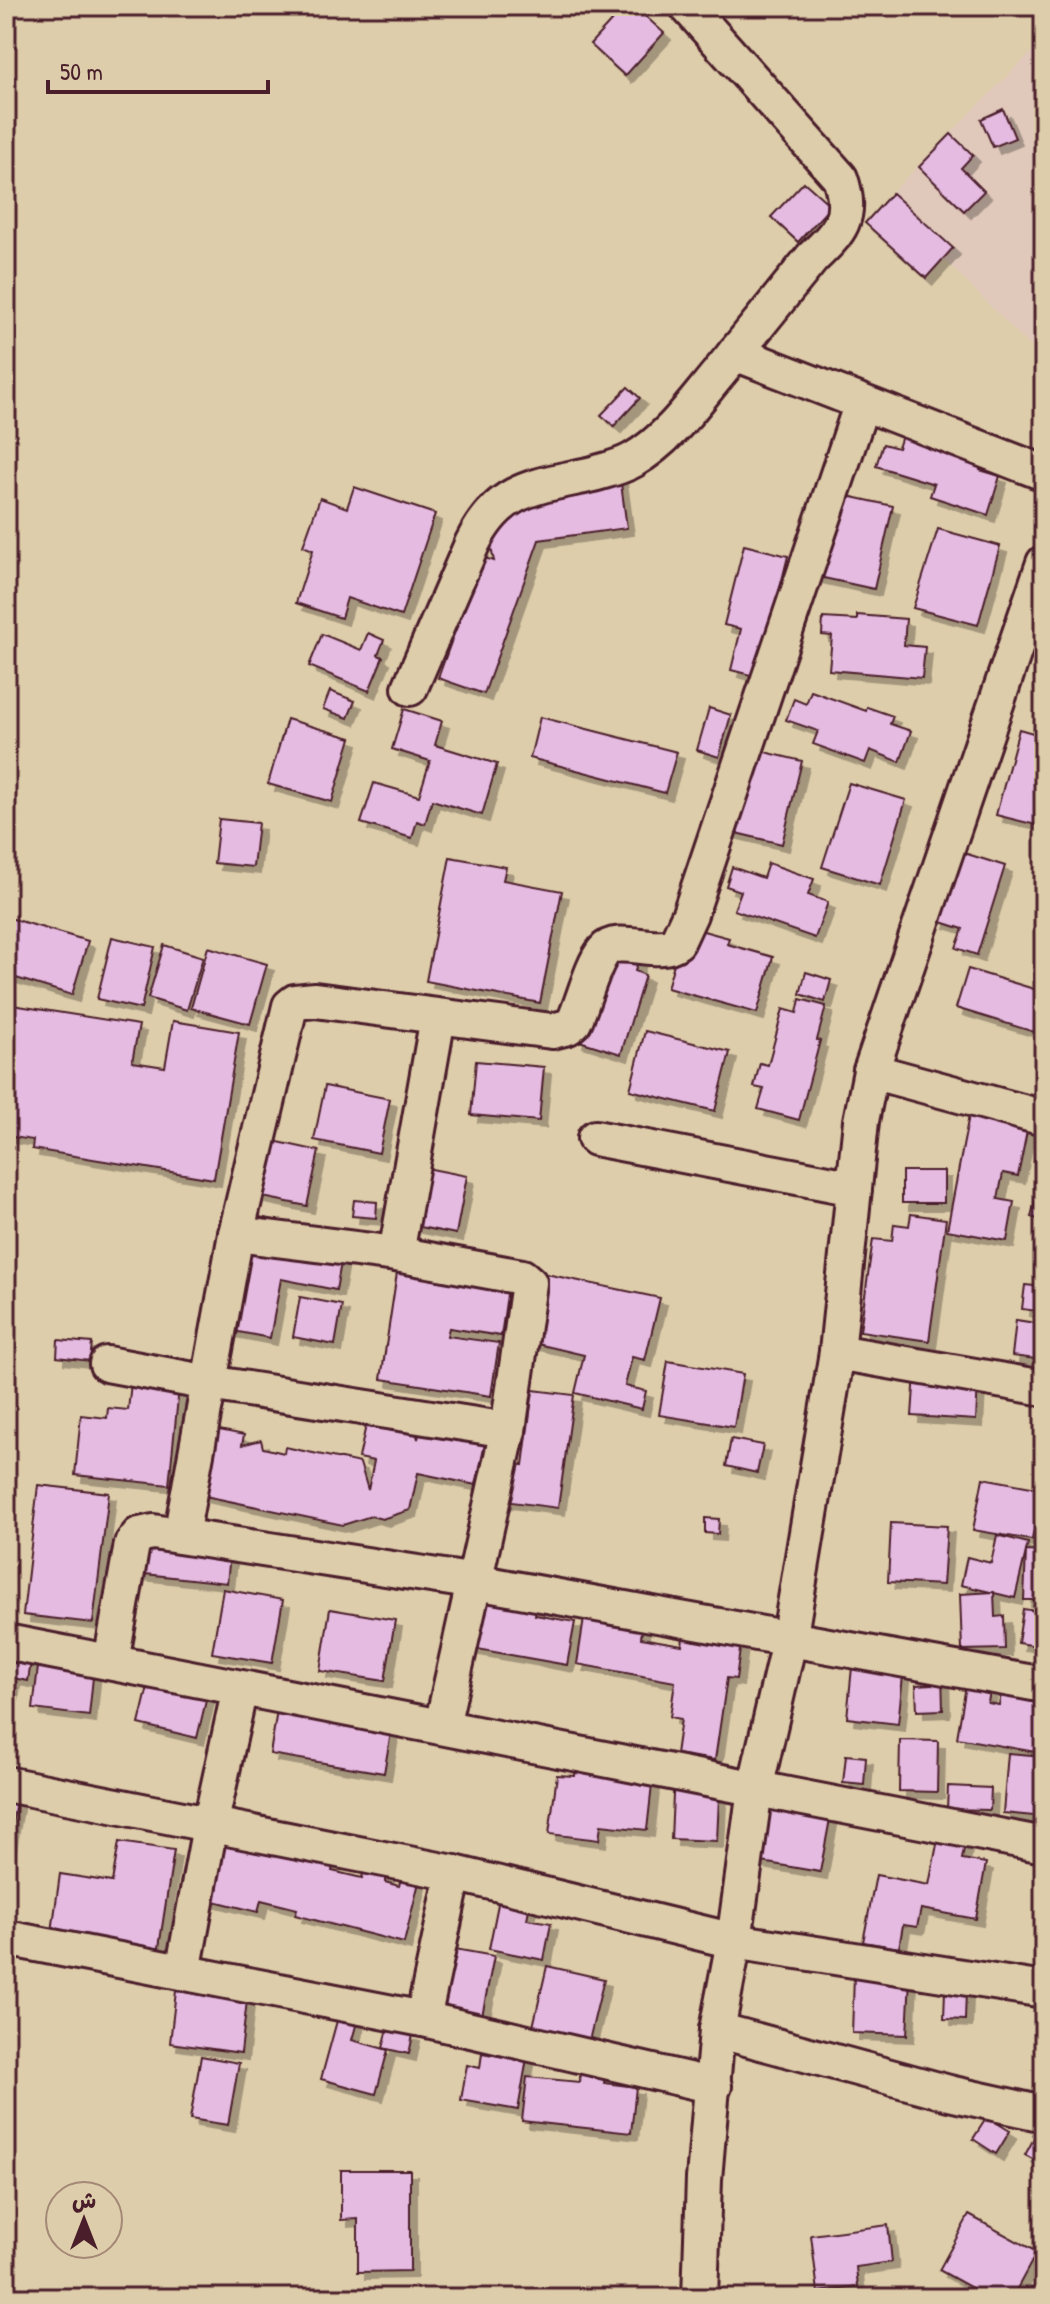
<svg xmlns="http://www.w3.org/2000/svg" width="1050" height="2304" font-family="'Patrick Hand','Playpen Sans Arabic',sans-serif">
<defs>
<filter id="shadow"><feDropShadow dx="7" dy="7" stdDeviation="0" flood-color="#0004"/></filter>
</defs>
<rect width="100%" height="100%" fill="#decdaa"/>
<filter id="ink" filterUnits="userSpaceOnUse"><feTurbulence type="fractalNoise" baseFrequency=".0125" numOctaves="2"/><feDisplacementMap in="SourceGraphic" scale="16" xChannelSelector="R" yChannelSelector="G"/><feConvolveMatrix kernelMatrix="1 2 1 2 8 2 1 2 1" color-interpolation-filters="sRGB"/></filter>
<g filter="url(#ink)">
<polygon fill="#e0c8ba" points="1044,39 1044,360 884,200"/>
<g fill="#e5bbe1" stroke="#4a1f2b" stroke-width="2" filter="url(#shadow)">
<polygon points="625,6 634,6 664,33 625,76 590,44"/>
<polygon points="1003,109 1015,138 993,147 981,119"/>
<polygon points="951,134 973,155 961,168 984,191 964,211 919,167"/>
<polygon points="804,182 831,206 798,242 771,217"/>
<polygon points="892,193 953,248 926,278 865,223"/>
<polygon points="628,387 640,398 614,426 601,415"/>
<polygon points="902,436 982,462 980,470 1000,476 988,515 930,496 934,484 876,466 883,444 898,448"/>
<polygon points="620,476 627,528 539,540 484,694 438,678 482,557 494,561 491,548 512,491"/>
<polygon points="354,487 435,514 401,616 347,598 341,618 296,603 313,550 303,546 320,498 347,508"/>
<polygon points="834,493 893,506 874,589 810,575"/>
<polygon points="938,529 1000,546 978,625 913,608"/>
<polygon points="744,545 788,556 758,677 731,670 741,629 724,625"/>
<polygon points="857,615 906,619 904,645 925,647 922,678 829,670 832,636 822,635 823,618 857,620"/>
<polygon points="368,633 384,640 378,655 383,657 369,691 309,666 322,634 361,650"/>
<polygon points="1044,634 1044,670 1034,667"/>
<polygon points="330,691 355,701 348,718 323,709"/>
<polygon points="811,691 866,711 867,707 893,716 890,724 911,731 900,762 870,750 865,763 813,744 818,731 786,720 794,699 806,704"/>
<polygon points="709,708 731,715 719,757 697,750"/>
<polygon points="404,709 442,721 435,745 497,764 482,815 432,800 425,824 417,821 412,838 361,823 374,783 419,796 430,761 392,749"/>
<polygon points="1038,715 1044,716 1044,827 996,815 1019,729 1033,733"/>
<polygon points="540,717 677,752 665,793 530,758"/>
<polygon points="287,719 351,738 332,802 268,784"/>
<polygon points="744,747 802,761 782,844 719,829"/>
<polygon points="849,783 906,800 880,885 822,867"/>
<polygon points="219,819 258,823 253,867 214,863"/>
<polygon points="961,852 1005,866 977,955 956,948 963,929 938,921"/>
<polygon points="450,857 506,867 503,880 562,891 540,1003 426,981"/>
<polygon points="768,863 814,879 808,895 828,902 815,938 734,910 741,891 726,886 732,867 763,878"/>
<polygon points="6,917 88,941 72,995 6,975"/>
<polygon points="685,926 729,938 727,944 773,957 757,1013 667,988"/>
<polygon points="112,937 155,947 141,1009 97,999"/>
<polygon points="602,939 645,940 635,971 645,975 621,1054 576,1040"/>
<polygon points="164,945 203,957 187,1010 148,998"/>
<polygon points="208,947 267,964 250,1024 191,1008"/>
<polygon points="968,969 1044,992 1044,1035 956,1008"/>
<polygon points="806,972 831,980 825,1002 800,994"/>
<polygon points="800,999 826,1006 817,1040 820,1041 799,1120 758,1109 764,1089 754,1087 760,1063 768,1065 783,1009 797,1013"/>
<polygon points="6,1004 139,1025 132,1062 165,1067 173,1021 239,1032 214,1179 32,1149 33,1140 6,1136"/>
<polygon points="645,1031 730,1052 715,1111 630,1090"/>
<polygon points="476,1061 544,1067 539,1121 471,1115"/>
<polygon points="325,1086 390,1099 379,1153 314,1140"/>
<polygon points="970,1110 1029,1121 1018,1176 1003,1173 998,1199 1014,1202 1007,1241 947,1230"/>
<polygon points="260,1138 319,1151 307,1206 248,1194"/>
<polygon points="1044,1165 1044,1221 1031,1217"/>
<polygon points="416,1166 467,1176 456,1234 405,1224"/>
<rect x="902" y="1171" width="42" height="32"/>
<polygon points="354,1200 377,1202 376,1218 352,1216"/>
<polygon points="239,1213 295,1224 294,1231 345,1241 336,1290 281,1279 270,1338 212,1327"/>
<polygon points="911,1214 946,1219 929,1341 860,1331 873,1239 892,1241 894,1224 909,1226"/>
<polygon points="401,1246 508,1288 501,1336 449,1328 447,1336 499,1343 491,1396 381,1379"/>
<polygon points="532,1271 660,1298 645,1360 632,1357 625,1386 646,1391 642,1409 575,1393 584,1355 516,1339"/>
<polygon points="1025,1285 1044,1287 1044,1312 1022,1309"/>
<polygon points="300,1297 342,1305 335,1345 293,1337"/>
<polygon points="1044,1313 1044,1360 1012,1356 1016,1320 1042,1324"/>
<polygon points="58,1340 92,1343 90,1361 57,1357"/>
<polygon points="916,1358 979,1362 976,1420 912,1416"/>
<polygon points="668,1361 743,1374 734,1427 659,1415"/>
<polygon points="131,1383 179,1388 169,1485 75,1475 81,1415 107,1418 108,1408 128,1410"/>
<polygon points="533,1390 574,1395 558,1508 496,1500 501,1462 523,1465"/>
<polygon points="370,1406 411,1414 418,1439 424,1412 491,1416 476,1485 418,1473 410,1510 382,1519 371,1516 343,1525 181,1491 195,1425 244,1435 242,1445 261,1440 263,1448 284,1453 285,1447 360,1463 368,1490 374,1461 359,1458"/>
<polygon points="731,1439 763,1445 757,1473 726,1466"/>
<polygon points="983,1478 1042,1489 1032,1540 973,1530"/>
<polygon points="38,1485 109,1493 93,1623 23,1615"/>
<polygon points="133,1517 233,1528 227,1583 127,1572"/>
<polygon points="705,1518 719,1519 718,1534 705,1533"/>
<polygon points="891,1523 947,1526 943,1585 888,1582"/>
<polygon points="997,1535 1028,1543 1015,1598 961,1585 967,1557 991,1563"/>
<polygon points="1026,1551 1044,1552 1044,1600 1024,1600"/>
<polygon points="484,1586 539,1597 535,1615 575,1622 567,1665 472,1648"/>
<polygon points="223,1589 283,1600 272,1663 212,1653"/>
<polygon points="994,1592 995,1617 1004,1616 1005,1649 962,1650 960,1594"/>
<polygon points="587,1599 645,1608 641,1638 682,1645 687,1612 744,1620 736,1679 727,1678 715,1760 676,1754 681,1719 670,1717 675,1682 577,1664"/>
<polygon points="330,1609 395,1620 385,1681 320,1671"/>
<polygon points="1023,1609 1044,1612 1044,1647 1018,1643"/>
<polygon points="6,1639 34,1643 28,1681 13,1678 11,1694 6,1694"/>
<polygon points="41,1642 96,1648 89,1716 33,1709"/>
<polygon points="854,1647 904,1666 898,1724 847,1718"/>
<polygon points="942,1672 943,1710 917,1711 916,1685 931,1684 930,1673"/>
<polygon points="151,1674 209,1688 197,1738 139,1724"/>
<polygon points="967,1680 991,1684 988,1703 999,1705 1003,1684 1044,1691 1044,1737 1041,1753 957,1738"/>
<polygon points="279,1698 394,1715 384,1773 270,1754"/>
<polygon points="900,1740 938,1741 937,1792 899,1791"/>
<polygon points="1008,1753 1044,1756 1044,1817 1003,1813"/>
<polygon points="846,1755 866,1757 864,1785 843,1783"/>
<polygon points="577,1758 654,1767 647,1830 601,1825 599,1840 549,1834 557,1775 575,1776"/>
<polygon points="674,1773 720,1775 717,1841 671,1839"/>
<polygon points="769,1786 834,1798 820,1872 756,1861"/>
<polygon points="948,1786 991,1788 990,1810 947,1809"/>
<polygon points="6,1795 17,1797 6,1860"/>
<polygon points="940,1829 967,1834 962,1859 986,1863 976,1919 921,1909 917,1927 903,1925 899,1948 863,1942 876,1875 929,1885"/>
<polygon points="206,1832 243,1847 304,1862 309,1842 337,1850 332,1871 362,1878 366,1862 389,1868 385,1882 399,1886 403,1870 421,1874 404,1943 295,1915 297,1909 261,1900 258,1912 190,1895"/>
<polygon points="119,1842 174,1850 158,1954 51,1939 60,1874 112,1882"/>
<polygon points="501,1889 532,1895 527,1919 551,1923 544,1960 489,1949"/>
<polygon points="438,1946 494,1956 482,2016 427,2005"/>
<polygon points="547,1966 604,1979 588,2045 532,2031"/>
<polygon points="854,1976 910,1978 907,2035 852,2033"/>
<polygon points="945,1990 966,1991 965,2020 944,2019"/>
<polygon points="176,1991 247,2000 241,2053 170,2043"/>
<polygon points="338,2017 357,2022 352,2040 388,2050 376,2094 321,2079"/>
<polygon points="388,2029 413,2035 409,2054 383,2048"/>
<polygon points="502,2043 529,2047 518,2110 461,2100 467,2065 480,2068 482,2053 500,2056"/>
<polygon points="201,2056 239,2063 228,2125 190,2119"/>
<polygon points="581,2065 606,2068 604,2083 636,2087 631,2133 522,2121 527,2077 579,2082"/>
<polygon points="987,2117 1010,2131 996,2154 973,2139"/>
<polygon points="1039,2129 1044,2131 1044,2165 1025,2155"/>
<polygon points="341,2170 410,2170 410,2271 358,2272 358,2219 341,2220"/>
<polygon points="969,2215 1037,2252 1012,2298 990,2298 939,2270"/>
<polygon points="888,2225 892,2262 856,2267 858,2287 818,2292 811,2235"/>
<polygon points="1043,2271 1044,2298 1030,2298"/>
</g>
<g fill="none" stroke-linecap="round" stroke-linejoin="round">
<g stroke="#4a1f2b" stroke-width="40">
<g id="street">
<polyline points="735,353 1044,473"/>
<path d="M 410,688 L 472,544 C 500,486 536,487 593,474 C 607,470 621,467 633,460 C 669,439 693,404 719,373 C 750,335 781,296 812,258 C 839,232 854,218 840,178 L 687,6"/>
<polyline points="871,1071 1044,1118"/>
<polyline points="595,1138 854,1188"/>
<polyline points="236,1234 396,1254 522,1277 529,1283 508,1430 442,1726"/>
<polyline points="396,1254 438,1017"/>
<polyline points="837,1352 1044,1388"/>
<polyline points="107,1364 209,1383 508,1430"/>
<path d="M 181,1536 L 236,1234 L 290,1006 L 295,1002 L 315,1000 L 552,1031 L 568,1027 L 574,1022 C 583,1003 592,965 604,951 C 618,934 658,957 677,942 L 690,914 L 862,403"/>
<polyline points="6,1642 1044,1845"/>
<polyline points="111,1662 132,1544 139,1535 153,1532 476,1582 1044,1685"/>
<polyline points="6,1784 454,1873 734,1941 1044,1990"/>
<polyline points="6,1938 423,2019 714,2086"/>
<polyline points="183,1972 210,1826 240,1688"/>
<polyline points="423,2019 454,1873"/>
<polyline points="717,2030 949,2093 1044,2114"/>
<polyline points="700,2298 704,2179 717,2030 734,1941 755,1789 789,1641 837,1352 861,1121 871,1071 1044,563"/>
</g>
</g>
<use href="#street" stroke="#decdaa" stroke-width="34"/>
</g>
</g>
<rect width="1050" height="2304" fill="none" stroke="#decdaa" stroke-width="32"/>
<rect x="16" y="16" width="1018" height="2272" fill="none" stroke="#4a1f2b" stroke-width="3" filter="url(#ink)"/>
<g transform="translate(84 2220)"><circle r="38" fill="#decdaa" stroke="#a38777" stroke-width="2"/>
<path d="M0-6L14 30L0 20L-14 30Z" fill="#4a1f2b"/>
<text y="-12" font-size="22" font-weight="bold" text-anchor="middle" fill="#4a1f2b">ش</text>
</g>
<path d="M48 80v12h220v-12" fill="none" stroke="#4a1f2b" stroke-width="4"/>
<text x="60" y="80" font-size="24" fill="#4a1f2b" stroke="#decdaa" stroke-width="6" paint-order="stroke">50 m</text>
</svg>
